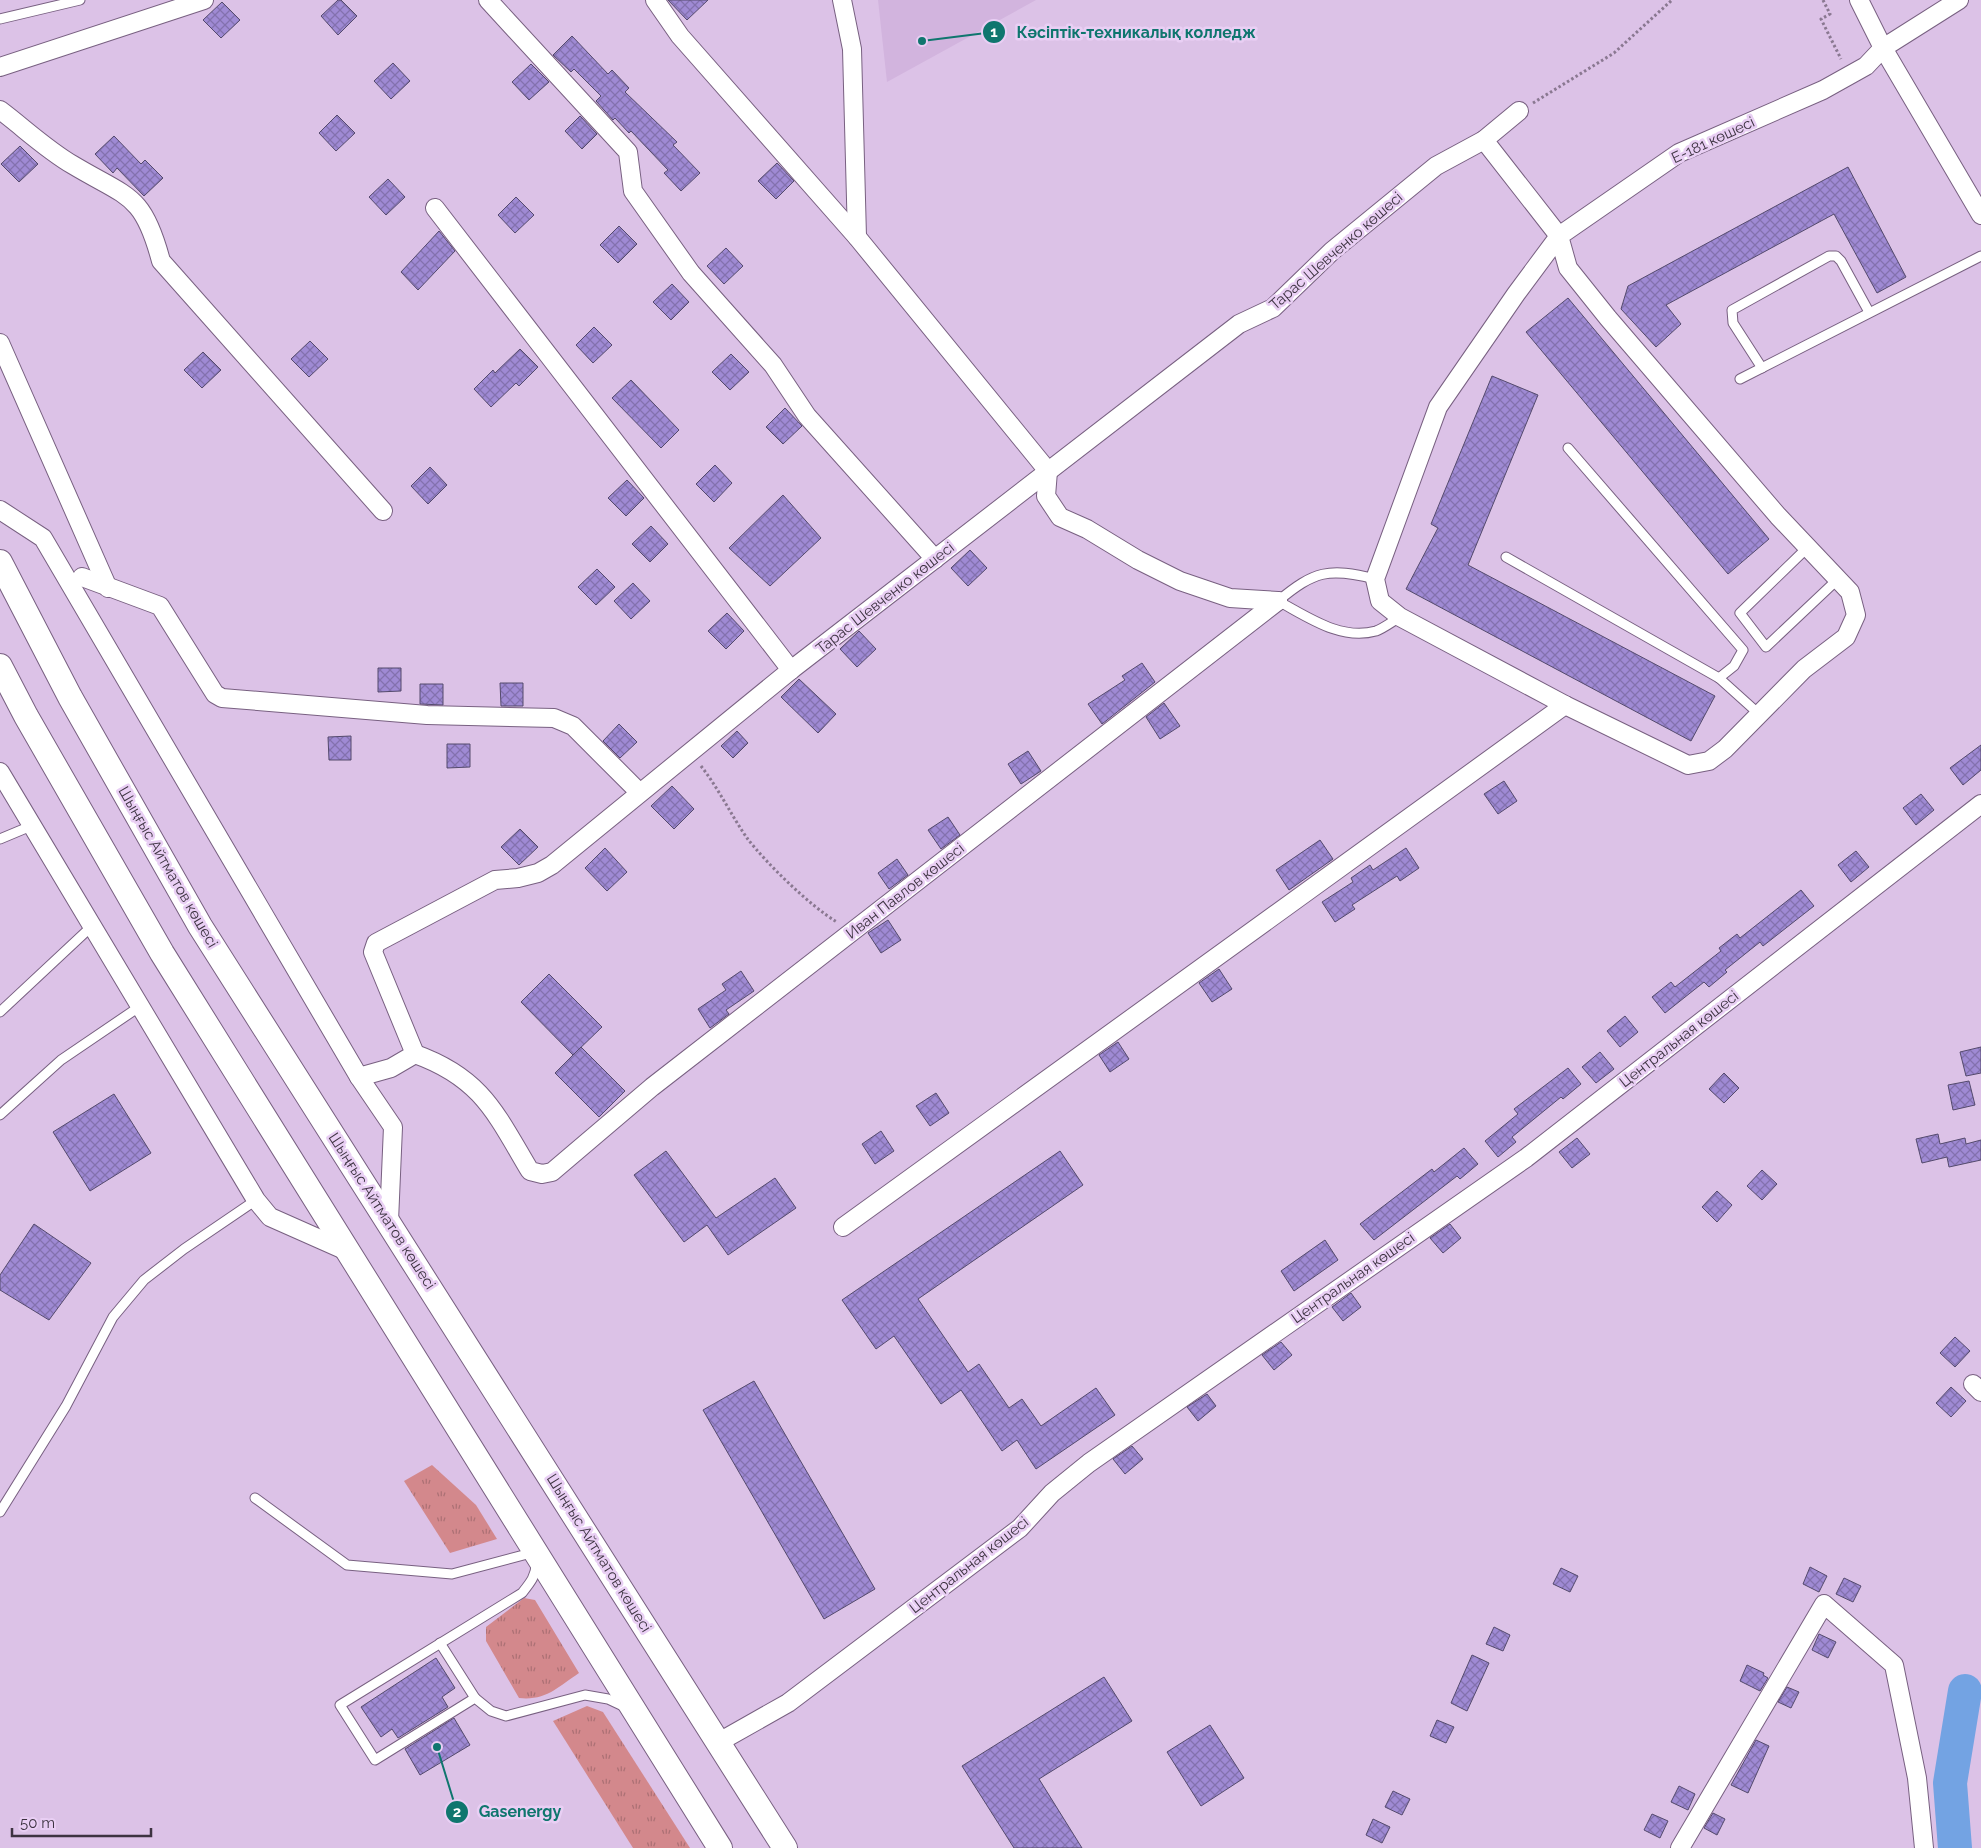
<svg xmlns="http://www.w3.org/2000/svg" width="1981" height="1848" font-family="Raleway,sans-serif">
<defs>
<pattern id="grass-tufts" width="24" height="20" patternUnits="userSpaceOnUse" patternTransform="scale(1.25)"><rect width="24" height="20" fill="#d3888c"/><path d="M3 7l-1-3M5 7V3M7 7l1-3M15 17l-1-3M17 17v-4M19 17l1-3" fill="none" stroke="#ac7074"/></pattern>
<pattern id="building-cross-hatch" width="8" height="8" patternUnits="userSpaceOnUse" patternTransform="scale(1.25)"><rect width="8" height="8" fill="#9f8ad4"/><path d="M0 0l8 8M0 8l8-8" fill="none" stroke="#8371ae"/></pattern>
</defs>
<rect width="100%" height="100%" fill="#dcc2e7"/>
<polygon fill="#d2b4de" points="878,0 1036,0 887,82"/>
<g fill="url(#grass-tufts)">
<polygon points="432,1465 476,1505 497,1539 450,1553 404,1481"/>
<path d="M 524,1598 L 535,1600 L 579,1673 C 558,1687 546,1701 519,1698 L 486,1641 L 486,1627 Z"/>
<polygon points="587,1706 603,1712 690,1848 633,1848 553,1721"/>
</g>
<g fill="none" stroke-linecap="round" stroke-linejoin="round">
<polyline stroke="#73a3e3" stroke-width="34" points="1955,1848 1950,1783 1965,1691"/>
</g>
<g fill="url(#building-cross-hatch)" stroke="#544a6d">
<polygon points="338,0 341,0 357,16 338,35 321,16"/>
<polygon points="668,0 708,0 687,20"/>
<polygon points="222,2 240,20 221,38 203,20"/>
<polygon points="572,36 608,74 612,70 629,88 625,92 677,142 673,145 700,173 681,191 664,173 668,170 631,131 629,133 615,118 613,120 596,101 601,96 574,69 571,72 553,55"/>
<polygon points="393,63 410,81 391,99 374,81"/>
<polygon points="531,64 549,82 529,100 512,82"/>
<polygon points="337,115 355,133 336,151 319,133"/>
<polygon points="580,116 597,134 582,149 565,131"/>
<polygon points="114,136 141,164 145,160 163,178 144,196 117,168 113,173 95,154"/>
<polygon points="20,146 38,164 19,182 1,164"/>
<polygon points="777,163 794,181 776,199 758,181"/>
<polygon points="1848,167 1906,277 1877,293 1834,214 1666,305 1681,324 1656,347 1621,309 1628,286"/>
<polygon points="388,179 405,197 386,215 369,197"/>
<polygon points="516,197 534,215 515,233 498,215"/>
<polygon points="619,226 637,244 618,263 600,245"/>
<polygon points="439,231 455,251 418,290 401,272"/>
<polygon points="726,248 743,266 724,284 707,266"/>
<polygon points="672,284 689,302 671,320 653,302"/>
<polygon points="1568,298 1769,539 1728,574 1526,332"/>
<polygon points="594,327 612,345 593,363 576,345"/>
<polygon points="310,341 328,359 309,377 291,359"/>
<polygon points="520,349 538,367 519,386 516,383 491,407 474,389 493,370 495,373"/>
<polygon points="203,352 221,370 202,388 184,370"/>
<polygon points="731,354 749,372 730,390 712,372"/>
<polygon points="1492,376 1538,395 1468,565 1715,696 1691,741 1406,589 1438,528 1431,524"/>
<polygon points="631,380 679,430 661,448 612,398"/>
<polygon points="785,408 802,426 783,444 766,427"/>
<polygon points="715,465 732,483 714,502 696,484"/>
<polygon points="430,467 447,485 428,504 411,486"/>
<polygon points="627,480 644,498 626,516 608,498"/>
<polygon points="783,495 821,538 770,586 729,548"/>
<polygon points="651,526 668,544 650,562 632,544"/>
<polygon points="970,550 987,568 968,586 951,568"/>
<polygon points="597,569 615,587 596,605 578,587"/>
<polygon points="633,583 650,601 631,619 614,601"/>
<polygon points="727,613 744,631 726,649 708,631"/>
<polygon points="859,631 876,649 857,667 840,649"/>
<polygon points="1142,663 1155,682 1102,724 1088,704 1125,680 1122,676"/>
<polygon points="378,668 401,668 401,691 378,692"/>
<polygon points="799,679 836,714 818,733 781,697"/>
<polygon points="500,683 523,683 523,706 501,706"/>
<polygon points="420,684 443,684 443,705 420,704"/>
<polygon points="1164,703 1180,726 1160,739 1146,717"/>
<polygon points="619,724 637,742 620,758 603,741"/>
<polygon points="737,731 748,743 733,758 721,746"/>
<polygon points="351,736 351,760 329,760 328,737"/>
<polygon points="447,744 470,744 470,767 447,768"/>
<polygon points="1981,745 1981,770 1963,785 1950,768"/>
<polygon points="1028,751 1041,771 1021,784 1008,764"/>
<polygon points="1504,781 1517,801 1498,814 1484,794"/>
<polygon points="672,786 694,809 674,829 651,806"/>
<polygon points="1921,794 1934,810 1916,825 1903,808"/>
<polygon points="948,817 960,835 941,849 928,830"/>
<polygon points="520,829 538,847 519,865 501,847"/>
<polygon points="1320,840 1333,859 1289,890 1276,870"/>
<polygon points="605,848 627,872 607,891 585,868"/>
<polygon points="1406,848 1419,868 1400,881 1397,876 1352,905 1355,909 1335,922 1322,902 1353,882 1351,878 1370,865 1373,870"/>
<polygon points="1856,851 1869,867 1851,882 1838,865"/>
<polygon points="897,859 908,875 889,889 878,873"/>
<polygon points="1801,890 1814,906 1763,946 1760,942 1725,970 1727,972 1709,987 1704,982 1665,1013 1652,997 1671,982 1675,987 1721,951 1719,948 1737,934 1740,938"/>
<polygon points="888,920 901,940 881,953 868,933"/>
<polygon points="1219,969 1232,989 1212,1002 1199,983"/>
<polygon points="741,971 754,991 726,1010 729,1014 710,1028 698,1009 726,990 722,984"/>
<polygon points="549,974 602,1027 573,1055 521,1002"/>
<polygon points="1625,1016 1638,1032 1620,1047 1607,1031"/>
<polygon points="1118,1042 1129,1059 1110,1072 1099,1055"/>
<polygon points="581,1047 625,1091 599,1117 555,1073"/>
<polygon points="1981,1047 1981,1073 1966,1076 1960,1052"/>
<polygon points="1600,1052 1614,1069 1596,1083 1582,1067"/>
<polygon points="1568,1068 1581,1084 1563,1099 1561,1097 1512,1137 1516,1142 1498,1157 1485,1141 1518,1114 1514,1109"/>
<polygon points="1724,1073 1739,1088 1724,1103 1709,1089"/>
<polygon points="1969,1081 1975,1105 1953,1110 1948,1085"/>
<polygon points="936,1093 949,1113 930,1126 916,1106"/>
<polygon points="114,1094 151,1153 90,1191 53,1132"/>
<polygon points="881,1131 894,1151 875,1164 862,1144"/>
<polygon points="1938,1134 1940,1144 1965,1138 1966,1144 1981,1140 1981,1160 1949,1167 1947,1157 1922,1163 1916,1139"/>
<polygon points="1577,1138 1590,1154 1572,1168 1559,1152"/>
<polygon points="1464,1148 1478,1164 1460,1179 1457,1176 1374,1240 1360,1224 1432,1169 1434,1172"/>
<polygon points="666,1151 716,1218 775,1178 796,1208 728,1255 707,1225 684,1242 634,1175"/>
<polygon points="1060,1151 1083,1185 918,1299 968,1372 979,1364 1009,1408 1022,1399 1041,1426 1096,1388 1115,1415 1036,1469 1017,1440 1002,1451 961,1390 941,1404 894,1336 876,1349 842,1300"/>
<polygon points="1762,1170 1777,1184 1762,1200 1747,1186"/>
<polygon points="1717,1191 1732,1205 1717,1222 1702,1207"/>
<polygon points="34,1224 91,1263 49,1320 0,1290 0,1275"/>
<polygon points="1450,1224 1461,1238 1443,1253 1430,1238"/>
<polygon points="1325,1240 1338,1260 1294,1291 1281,1271"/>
<polygon points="1351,1293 1361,1307 1343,1321 1332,1307"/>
<polygon points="1955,1337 1970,1351 1955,1367 1940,1353"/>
<polygon points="1281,1342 1292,1355 1274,1370 1262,1355"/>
<polygon points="754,1381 875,1589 824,1619 703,1410"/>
<polygon points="1951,1387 1966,1401 1951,1417 1936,1403"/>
<polygon points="1207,1394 1216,1406 1198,1421 1187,1407"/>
<polygon points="1132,1446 1143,1459 1125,1474 1113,1459"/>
<polygon points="1810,1567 1827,1576 1819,1592 1803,1584"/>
<polygon points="1561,1568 1578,1576 1570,1592 1553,1584"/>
<polygon points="1844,1578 1861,1586 1853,1602 1836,1594"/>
<polygon points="1494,1627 1510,1635 1503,1651 1486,1644"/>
<polygon points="1819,1634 1836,1642 1828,1658 1812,1650"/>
<polygon points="1472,1655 1489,1663 1467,1711 1451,1703"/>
<polygon points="436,1658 455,1688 442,1697 448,1707 398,1738 392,1729 381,1737 361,1707"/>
<polygon points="1747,1665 1764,1673 1763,1675 1768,1678 1760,1691 1740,1681"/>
<polygon points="1104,1677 1132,1721 1039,1779 1082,1848 1014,1848 962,1766"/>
<polygon points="1787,1687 1799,1692 1791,1708 1778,1702"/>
<polygon points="454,1718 470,1745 420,1775 405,1749"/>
<polygon points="1437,1720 1454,1727 1446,1743 1430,1736"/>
<polygon points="1210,1725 1244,1778 1201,1806 1167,1752"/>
<polygon points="1756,1740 1769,1746 1748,1793 1731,1785"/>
<polygon points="1679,1786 1695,1794 1688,1810 1671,1802"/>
<polygon points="1393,1791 1410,1799 1402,1815 1385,1807"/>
<polygon points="1713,1813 1725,1819 1717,1835 1704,1828"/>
<polygon points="1652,1814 1668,1821 1660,1838 1644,1830"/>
<polygon points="1373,1819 1390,1827 1382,1843 1366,1835"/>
</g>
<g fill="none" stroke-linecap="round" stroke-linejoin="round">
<g stroke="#786081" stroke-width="11">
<g id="lane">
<polyline points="0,19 80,0"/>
<polyline points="1762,368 1733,323 1732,310 1829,256 1836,256 1841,261 1869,312"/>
<polyline points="1740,379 1981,256"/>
<polyline points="1568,448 1743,650 1734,666 1719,678"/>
<polyline points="1808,547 1740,613 1766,647 1838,579"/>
<polyline points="1506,557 1719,678 1759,714"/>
<path d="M 1375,579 C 1329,567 1314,571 1278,601 C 1308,617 1341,641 1376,631 C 1384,628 1393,621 1400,617"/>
<polyline points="0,839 31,826"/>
<polyline points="0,1012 92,926"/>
<polyline points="0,1115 61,1060 139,1007"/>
<polyline points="255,1498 347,1565 452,1574 535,1552"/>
<polyline points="0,1512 66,1406 113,1317 144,1280 184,1249 256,1200"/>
<path d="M 536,1564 C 536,1576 530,1583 522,1593 L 340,1705 L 375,1760 L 475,1698 L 491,1711 L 506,1716 L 585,1695 L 608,1699 L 625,1707"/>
<polyline points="440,1643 475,1698"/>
</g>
</g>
<g stroke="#786081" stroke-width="20">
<g id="street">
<polyline points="488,0 628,152 633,191 691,273 773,365 807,416 935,559"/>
<polyline points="655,0 680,36 857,237 1048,471 1046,496 1060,517 1087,529 1138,560 1180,581 1230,598 1278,601"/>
<polyline points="842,0 852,49 857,237"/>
<polyline points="1859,0 1883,48 1981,215"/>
<polyline points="0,67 204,0"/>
<path d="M 0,110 C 24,128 47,150 73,165 C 128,198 143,193 161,261 L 383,511"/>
<polyline points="1484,140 1559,236 1568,268 1608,318 1778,516 1850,592 1856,615 1846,637 1804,669 1725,749 1709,761 1688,765 1565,705 1400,617 1380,601 1375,579 1438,407 1516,294 1559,236 1679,153 1823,90 1866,66 1883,48 1959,0"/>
<polyline points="435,208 791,670"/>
<polyline points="0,343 108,588"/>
<polyline points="0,510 43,538 359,1077 393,1127 389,1221"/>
<polyline points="82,577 160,606 215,694 222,698 427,715 554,718 573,726 639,792"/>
<polyline points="0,772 256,1200 270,1217 349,1252"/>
<path d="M 415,1054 C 482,1078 496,1114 530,1171 L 542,1174 L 552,1172 L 652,1087 L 1278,601"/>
<polyline points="359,1077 391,1068 415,1054 373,952 376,943 495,880 518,878 538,873 552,865 791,670 1239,324 1273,308 1332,251 1436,166 1484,140 1519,111"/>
<polyline points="843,1227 1565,705"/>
<polyline points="1973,1384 1981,1392"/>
<polyline points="719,1742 788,1703 1020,1528 1052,1493 1089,1463 1526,1158 1981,804"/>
<polyline points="1680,1848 1824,1604 1894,1665 1917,1778 1924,1848"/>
</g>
</g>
<g stroke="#786081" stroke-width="26">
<g id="secondary">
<polyline points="0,562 70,697 200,926 785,1848"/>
<polyline points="0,666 26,716 162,953 720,1848"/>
</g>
</g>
<g stroke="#8a7891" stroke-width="3" stroke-dasharray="2.5 2.5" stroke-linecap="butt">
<polyline points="1823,0 1830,14 1821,19 1841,59"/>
<polyline points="1533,103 1614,53 1672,0"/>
<path d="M 701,766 C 719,789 731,815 747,838 C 766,863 810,906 837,922"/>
</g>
<use href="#lane" stroke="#fff" stroke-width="9"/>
<use href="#street" stroke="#fff" stroke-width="18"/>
<use href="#secondary" stroke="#fff" stroke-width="24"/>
</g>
<g text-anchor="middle" stroke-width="5" stroke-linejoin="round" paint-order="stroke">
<g font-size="15" fill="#3d3341" stroke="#e9cff4">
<text transform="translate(1713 140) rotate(-25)" y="5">Е-181 көшесі</text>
<text transform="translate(1336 251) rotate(-41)" y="5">Тарас Шевченко көшесі</text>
<text transform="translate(885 598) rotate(-38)" y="5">Тарас Шевченко көшесі</text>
<text transform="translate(168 867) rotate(60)" y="5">Шыңғыс Айтматов көшесі</text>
<text transform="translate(905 891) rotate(-38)" y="5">Иван Павлов көшесі</text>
<text transform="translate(1679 1039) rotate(-38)" y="5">Центральная көшесі</text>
<text transform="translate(382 1211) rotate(57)" y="5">Шыңғыс Айтматов көшесі</text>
<text transform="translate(1353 1278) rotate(-35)" y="5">Центральная көшесі</text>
<text transform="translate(599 1553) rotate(58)" y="5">Шыңғыс Айтматов көшесі</text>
<text transform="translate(969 1565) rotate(-38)" y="5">Центральная көшесі</text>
</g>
</g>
<path fill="none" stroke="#0f766e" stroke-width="2" d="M922 41L994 32M437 1747L457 1812"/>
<g fill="#0f766e" stroke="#e9cff4" stroke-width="2">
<circle cx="922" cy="41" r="5"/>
<circle cx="437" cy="1747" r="5"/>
<circle cx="994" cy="32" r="12"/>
<circle cx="457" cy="1812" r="12"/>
</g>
<g font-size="15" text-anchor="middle" font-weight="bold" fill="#fff">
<text x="994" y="37">1</text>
<text x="457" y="1817">2</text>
</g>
<g font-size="16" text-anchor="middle" font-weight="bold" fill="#0f766e" stroke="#e9cff4" stroke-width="5" stroke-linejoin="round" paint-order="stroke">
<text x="1136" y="38">Кәсіптік-техникалық колледж</text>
<text x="520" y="1817">Gasenergy</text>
</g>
<path d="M12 1828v8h139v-8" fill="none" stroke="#3d3341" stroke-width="2.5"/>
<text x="20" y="1828" font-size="15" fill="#3d3341" stroke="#e9cff4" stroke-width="4" paint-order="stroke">50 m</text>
</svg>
